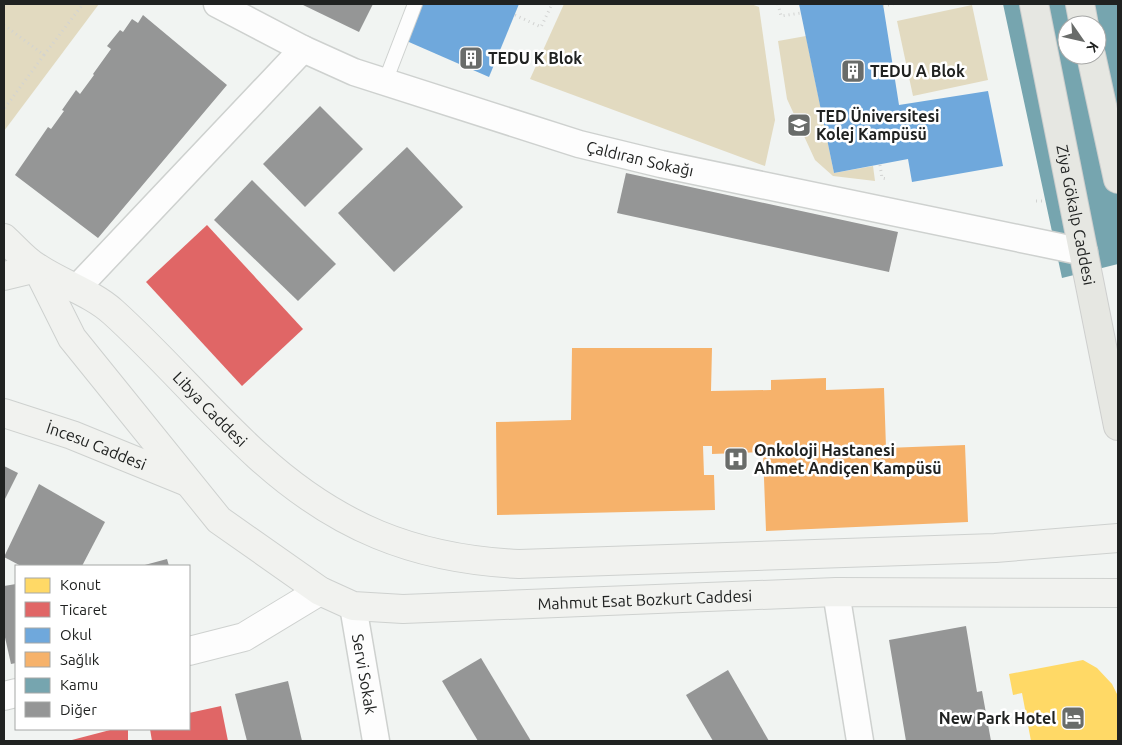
<svg xmlns="http://www.w3.org/2000/svg" width="1122" height="745" font-family="Ubuntu,sans-serif">
<rect width="100%" height="100%" fill="#f1f4f2"/>
<g fill="#e2dac0">
<polygon points="4,4 99,4 4,131"/>
<polygon points="564,4 751,4 759,7 775,120 765,166 530,79"/>
<polygon points="972,5 988,80 913,96 897,21"/>
<polygon points="806,36 834,173 873,166 875,181 833,176 815,160 787,99 778,41"/>
</g>
<polygon fill="#ffd966" points="1083,660 1097,668 1112,684 1118,696 1118,741 1031,741 1022,693 1013,695 1009,674"/>
<g fill="#e06666">
<polygon points="207,225 303,329 242,386 146,282"/>
<polygon points="221,706 228,741 152,741 150,729 189,729 189,713"/>
<polygon points="114,729 128,729 128,741 68,741"/>
</g>
<g fill="#6fa8dc">
<polygon points="416,4 519,4 489,77 402,39"/>
<polygon points="799,4 883,4 899,105 988,91 1003,166 912,182 908,159 834,173"/>
</g>
<polygon fill="#f6b26b" points="572,348 712,348 711,391 771,390 771,380 826,378 826,390 884,388 886,448 965,445 968,522 766,531 763,452 712,454 712,446 703,446 704,475 714,475 715,510 497,515 496,422 571,420"/>
<path fill="#76a5af" fill-rule="evenodd" d="M 1003,4 L 1118,4 L 1118,264 L 1062,278 ZM 1067,25 L 1097,25 L 1097,55 L 1067,55 Z"/>
<g fill="#959696">
<polygon points="301,4 373,4 359,32"/>
<polygon points="143,15 227,85 98,238 15,175 48,127 51,129 64,111 62,110 76,90 80,94 94,75 93,74 111,49 107,46 120,30 123,32 132,19 138,23"/>
<polygon points="320,106 363,149 305,207 263,164"/>
<polygon points="407,147 463,207 394,272 338,213"/>
<polygon points="626,173 898,232 889,272 617,213"/>
<polygon points="252,180 336,264 298,301 214,220"/>
<polygon points="4,466 18,473 4,501"/>
<polygon points="39,484 105,522 82,566 21,566 4,557"/>
<polygon points="167,559 169,566 141,566"/>
<polygon points="16,584 16,663 11,664 4,633 4,586"/>
<polygon points="966,626 977,692 982,691 991,741 906,741 889,640"/>
<polygon points="481,658 531,741 478,741 442,681"/>
<polygon points="728,670 769,741 713,741 686,695"/>
<polygon points="288,681 302,741 247,741 235,694"/>
</g>
<g fill="none" stroke-linecap="round" stroke-linejoin="round">
<g stroke="#ced1cf" stroke-width="16">
<polyline id="service" points="385,82 415,4"/>
</g>
<g stroke="#ced1cf" stroke-width="29">
<g id="minor">
<path id="s1" d="M 217,4 L 303,49 L 354,72 L 579,144 L 661,164 L 1084,252"/>
<polyline points="76,289 303,49"/>
<polyline points="836,592 860,741"/>
<path id="s2" d="M 353,606 L 376,741"/>
</g>
</g>
<g stroke="#ced1cf" stroke-width="30">
<g id="tertiary">
<polyline points="189,651 244,637 320,591"/>
<polyline points="4,696 16,693"/>
</g>
</g>
<g stroke="#ced1cf" stroke-width="30">
<g id="secondary">
<path id="s3" d="M 4,238 C 15,248 25,261 38,268 C 62,284 92,293 113,312 C 164,358 208,411 258,456 C 336,527 414,559 519,564 L 995,548 L 1118,538"/>
<path id="s4" d="M 37,268 L 72,338 L 219,520 L 320,591 L 353,606 L 403,609 L 836,592 L 1118,593"/>
<polyline points="4,276 37,268"/>
<path id="s5" d="M 4,413 L 72,435 L 185,481"/>
</g>
</g>
<g stroke="#cecfce" stroke-width="30">
<g id="primary">
<path id="s6" d="M 1034,4 L 1118,426"/>
<polyline points="1080,4 1084,25"/>
<polyline points="1091,55 1118,179"/>
</g>
</g>
<g stroke="#d2d3d2" stroke-width="3" stroke-dasharray="1 4" stroke-linecap="butt">
<polyline points="778,4 781,16 801,13"/>
<polyline points="883,6 893,4"/>
<polyline points="515,15 541,27 552,4"/>
<polyline points="4,25 44,55 4,109"/>
<polyline points="44,55 83,4"/>
<polyline points="880,165 882,178 887,179"/>
<polyline points="1036,201 1043,201"/>
</g>
<use href="#service" stroke="#fdfdfd" stroke-width="14"/>
<use href="#minor" stroke="#fdfdfd" stroke-width="26"/>
<use href="#tertiary" stroke="#fdfdfd" stroke-width="28"/>
<use href="#secondary" stroke="#f1f2ef" stroke-width="28"/>
<use href="#primary" stroke="#e6e7e2" stroke-width="28"/>
</g>
<defs>
<g id="building-square" transform="scale(1.25)"><rect x="-9" y="-9" width="18" height="18" rx="4" fill="#696c6a" stroke="#fff"/><path d="M-4-6H4V6H1V3H-1V6H-4ZM-2.5-4.3h1.7v1.8h-1.7ZM.8-4.3h1.7v1.8H.8ZM-2.5-1h1.7V.8h-1.7ZM.8-1h1.7V.8H.8Z" fill="#fff"/></g>
<g id="university-square" transform="scale(1.25)"><rect x="-9" y="-9" width="18" height="18" rx="4" fill="#696c6a" stroke="#fff"/><path d="M0-5L7-2L0 1L-7-2ZM-4 1L0 2.5L4 1V4Q0 6-4 4Z" fill="#fff"/></g>
<g id="hospital-square" transform="scale(1.25)"><rect x="-9" y="-9" width="18" height="18" rx="4" fill="#696c6a" stroke="#fff"/><path d="M-5-5h3v3.5h4V-5h3V5h-3V1.5h-4V5h-3Z" fill="#fff"/></g>
<g id="hotel-square" transform="scale(1.25)"><rect x="-9" y="-9" width="18" height="18" rx="4" fill="#696c6a" stroke="#fff"/><path d="M-6-4.5h1.5V1H6V5H4.5V3h-9V5H-6ZM-4 0a1.8 1.8 0 1 1 3.6 0ZM.5 0V-2.5h3Q6-2.5 6 0Z" fill="#fff"/></g>
</defs>
<g fill-rule="evenodd">
<use href="#building-square" x="471" y="58"/>
<use href="#building-square" x="853" y="71"/>
<use href="#university-square" x="799" y="125"/>
<use href="#hospital-square" x="736" y="459"/>
<use href="#hotel-square" x="1073" y="718"/>
</g>
<g text-anchor="middle" stroke-width="5" stroke-linejoin="round" paint-order="stroke">
<g font-size="16" font-weight="bold" fill="#202221" stroke="#fff" text-anchor="start">
<text x="488" y="64">TEDU K Blok</text>
<text x="870" y="77">TEDU A Blok</text>
<text x="816" y="122">TED Üniversitesi<tspan x="816" dy="18">Kolej Kampüsü</tspan></text>
<text x="754" y="456">Onkoloji Hastanesi<tspan x="754" dy="18">Ahmet Andiçen Kampüsü</tspan></text>
<text x="1056" y="724" text-anchor="end">New Park Hotel</text>
</g>
<g font-size="16" fill="#202221" stroke="#fff">
<text dy="6" stroke="none"><textPath href="#s1" startOffset="452">Çaldıran Sokağı</textPath></text>
<text dy="6" stroke="none"><textPath href="#s6" startOffset="215">Ziya Gökalp Caddesi</textPath></text>
<text dy="6" stroke="none"><textPath href="#s3" startOffset="270">Libya Caddesi</textPath></text>
<text dy="6" stroke="none"><textPath href="#s5" startOffset="98">İncesu Caddesi</textPath></text>
<text dy="6" stroke="none"><textPath href="#s4" startOffset="764">Mahmut Esat Bozkurt Caddesi</textPath></text>
<text dy="6" stroke="none"><textPath href="#s2" startOffset="69">Servi Sokak</textPath></text>
</g>
</g>
<rect width="1122" height="745" fill="none" stroke="#202221" stroke-width="10"/>
<rect x="15" y="565" width="175" height="165" fill="#ffffff" stroke="#a6a7a6"/>
<rect x="25" y="578" width="25" height="15" fill="#ffd966" stroke="#a6a7a6"/>
<text x="60" y="590" font-size="15" fill="#202221">Konut</text>
<rect x="25" y="602" width="25" height="15" fill="#e06666" stroke="#a6a7a6"/>
<text x="60" y="615" font-size="15" fill="#202221">Ticaret</text>
<rect x="25" y="628" width="25" height="15" fill="#6fa8dc" stroke="#a6a7a6"/>
<text x="60" y="640" font-size="15" fill="#202221">Okul</text>
<rect x="25" y="652" width="25" height="15" fill="#f6b26b" stroke="#a6a7a6"/>
<text x="60" y="665" font-size="15" fill="#202221">Sağlık</text>
<rect x="25" y="678" width="25" height="15" fill="#76a5af" stroke="#a6a7a6"/>
<text x="60" y="690" font-size="15" fill="#202221">Kamu</text>
<rect x="25" y="702" width="25" height="15" fill="#959696" stroke="#a6a7a6"/>
<text x="60" y="715" font-size="15" fill="#202221">Diğer</text>
<g transform="translate(1082 40) rotate(124)"><circle r="24" fill="#ffffff" stroke="#a6a7a6"/>
<path d="M0-4L9 19L0 12L-9 19Z" fill="#696c6a"/>
<text y="-8" font-size="14" font-weight="bold" text-anchor="middle" fill="#202221">K</text>
</g>
</svg>
